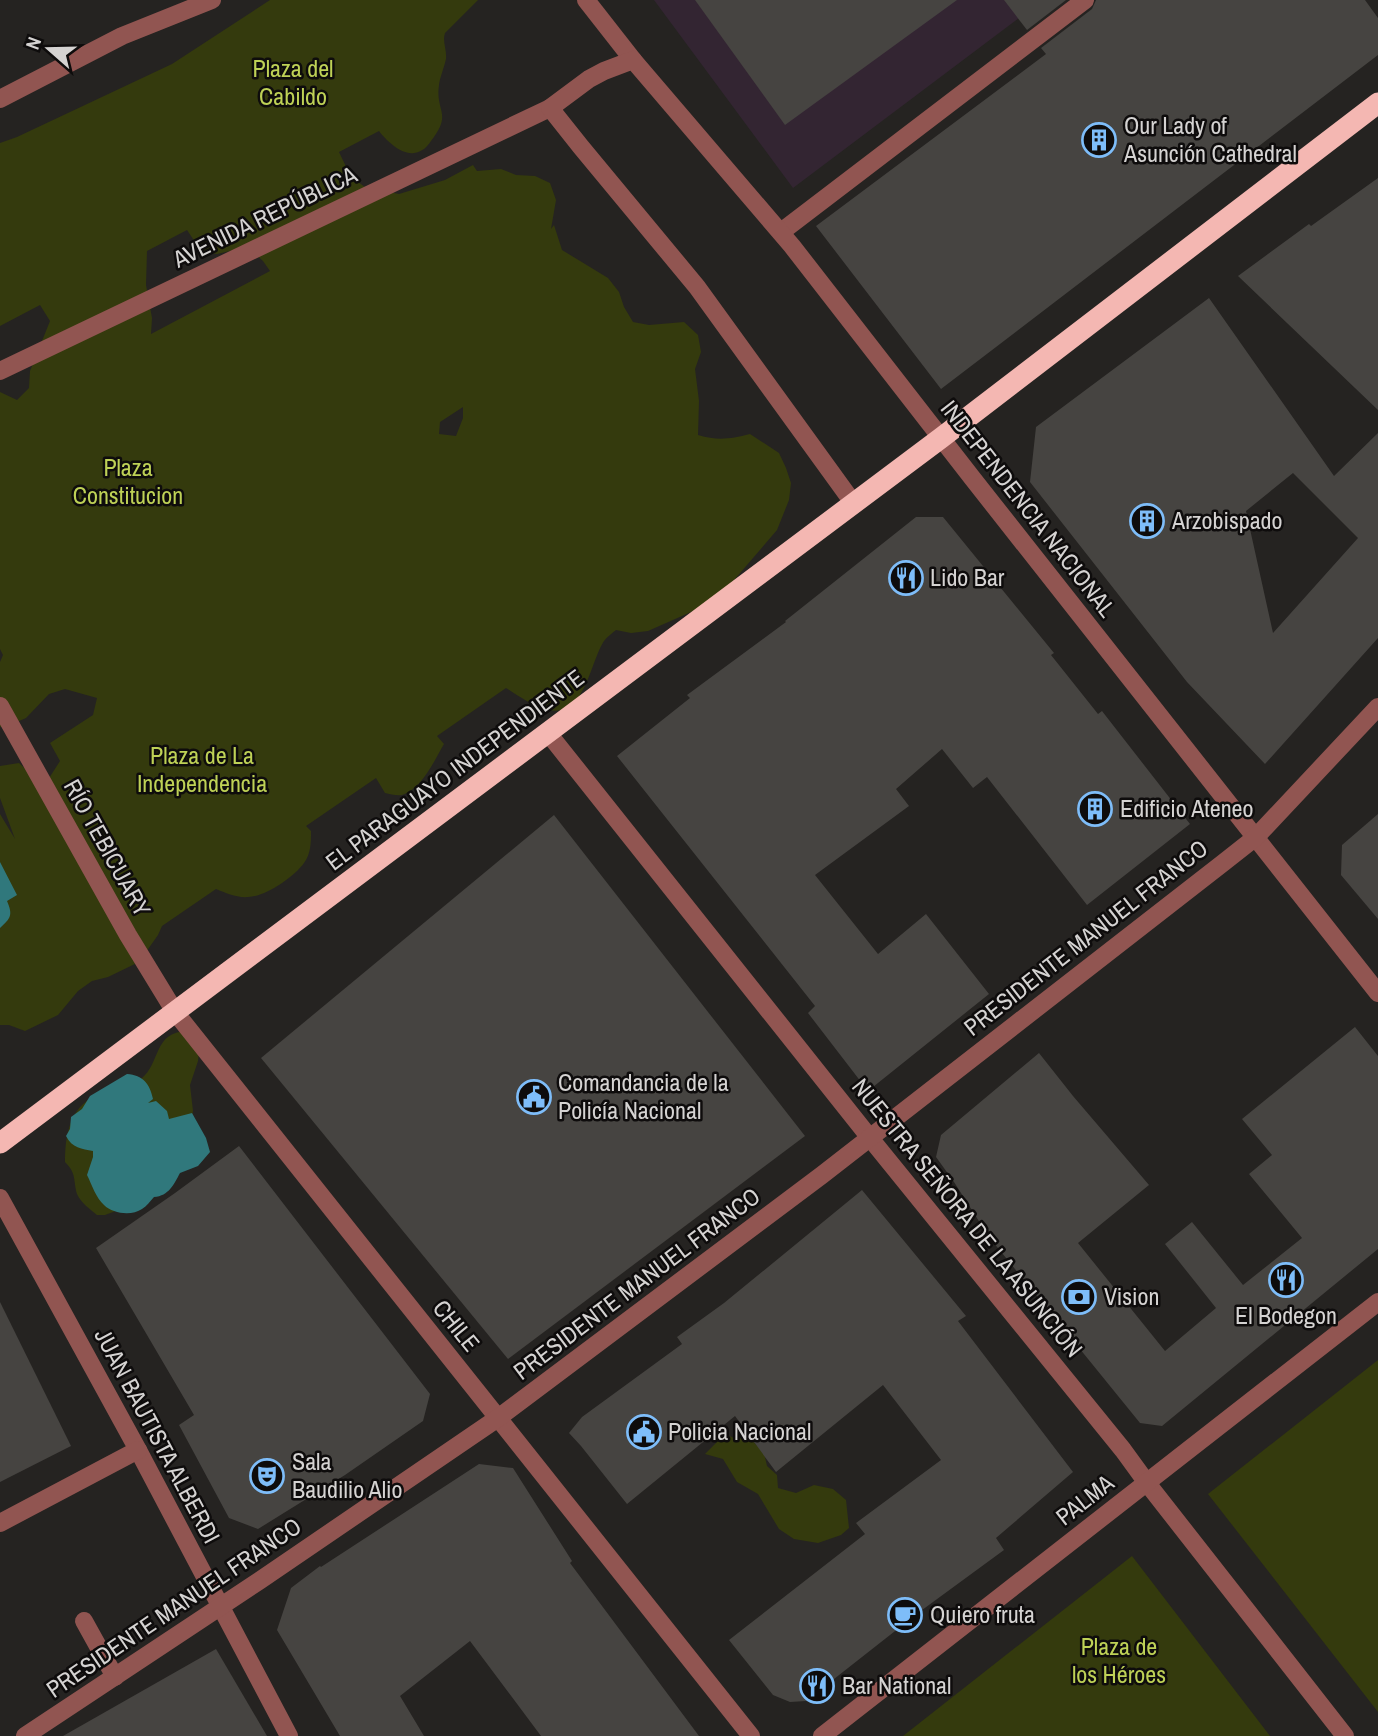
<svg xmlns="http://www.w3.org/2000/svg" width="1378" height="1736" font-family="'Archivo Narrow',sans-serif">
<rect width="100%" height="100%" fill="#252321"/>
<polygon fill="#332532" points="654,0 1043,0 793,188"/>
<g fill="#343a0d" fill-rule="evenodd">
<path d="M 270,0 L 478,0 L 445,33 C 442,41 447,50 446,59 C 444,68 440,77 439,85 C 435,112 453,113 431,141 C 427,147 422,152 414,153 C 401,155 386,140 379,131 L 339,152 L 351,177 L 365,187 L 399,194 L 445,180 L 473,165 L 477,171 L 501,169 L 516,175 L 535,176 L 550,183 L 556,200 L 551,229 L 554,225 L 562,250 L 608,278 L 619,292 L 624,307 L 633,322 L 649,325 L 684,322 L 698,335 L 701,352 L 695,369 L 699,401 L 698,435 C 718,441 730,439 750,434 L 779,453 L 786,468 L 791,483 L 789,500 L 777,530 L 722,594 L 709,604 L 648,631 L 631,633 L 616,630 C 612,633 607,637 604,641 C 589,664 585,721 545,709 C 533,706 517,695 506,688 L 437,736 L 444,744 C 434,761 422,789 402,795 C 397,796 390,794 385,793 L 376,778 L 306,826 L 311,831 C 311,842 311,854 304,863 C 294,877 265,897 248,897 C 237,898 226,893 216,889 L 162,926 L 158,935 L 139,962 L 108,977 L 92,981 L 78,991 L 58,1015 L 25,1031 L 9,1025 L 0,1025 L 0,814 L 15,839 L 0,798 L 0,766 L 19,763 L 44,786 L 60,761 L 50,743 L 93,715 L 97,698 L 65,689 L 49,694 L 26,718 L 10,725 L 0,727 L 0,662 L 3,655 L 0,649 L 0,392 L 17,400 L 29,388 L 30,371 L 50,321 L 40,305 L 0,326 L 0,143 L 17,137 L 172,64 ZM 187,230 L 201,251 L 217,254 L 234,250 L 251,250 L 263,261 L 270,271 L 151,334 L 152,318 L 146,285 L 147,251 ZM 463,407 L 463,418 L 456,436 L 439,434 L 440,422 Z"/>
<path d="M 187,1031 L 199,1052 L 198,1061 L 190,1085 L 193,1111 L 190,1127 L 121,1209 L 105,1215 L 97,1215 C 90,1209 81,1203 77,1194 C 73,1180 77,1174 65,1162 C 65,1140 68,1112 90,1099 C 98,1095 107,1092 116,1089 C 123,1086 135,1084 141,1079 C 161,1063 153,1032 187,1031 Z"/>
<polygon points="1378,1360 1378,1712 1208,1494"/>
<polygon points="725,1434 736,1439 749,1437 764,1453 767,1466 777,1475 778,1488 796,1493 814,1485 833,1489 846,1500 849,1528 841,1535 818,1543 794,1539 779,1529 758,1494 737,1482 723,1459 705,1454"/>
<polygon points="1132,1556 1270,1736 903,1736"/>
</g>
<g fill="#30787c">
<path d="M 0,862 L 17,895 L 7,901 C 13,915 11,918 0,928 Z"/>
<path d="M 127,1074 C 143,1075 150,1084 153,1099 L 148,1103 L 156,1101 L 167,1111 L 169,1119 L 192,1113 L 206,1138 L 210,1152 L 198,1166 L 180,1173 C 174,1184 169,1196 154,1197 C 150,1201 147,1206 142,1209 C 132,1216 113,1214 104,1205 C 96,1198 92,1185 87,1175 L 93,1157 L 93,1151 C 82,1149 72,1148 66,1136 L 70,1129 L 71,1117 L 82,1109 L 90,1096 Z"/>
</g>
<g fill="#464441" fill-rule="evenodd">
<polygon points="695,0 957,0 785,125"/>
<polygon points="1004,0 1066,0 1027,30"/>
<polygon points="1096,0 1365,0 1378,18 1378,55 941,389 816,226 1046,54 1041,48 1092,9"/>
<polygon points="1378,178 1378,410 1238,276 1309,224 1311,226"/>
<path d="M 1209,298 L 1334,476 L 1378,433 L 1378,638 L 1265,764 L 1187,682 L 1030,482 L 1036,427 ZM 1293,473 L 1358,538 L 1273,633 L 1246,511 Z"/>
<polygon points="916,517 943,517 1054,653 1051,655 1098,714 1102,711 1190,824 1087,905 987,777 973,788 942,749 896,789 909,806 815,875 878,954 926,914 989,994 868,1091 808,1013 815,1006 617,756 690,698 687,695 786,622 785,621"/>
<polygon points="1378,814 1378,919 1341,875 1342,845"/>
<polygon points="554,815 805,1136 508,1359 261,1058"/>
<polygon points="1355,1027 1378,1056 1378,1249 1162,1426 1140,1423 989,1237 954,1182 936,1157 941,1135 1039,1053 1073,1096 1149,1185 1078,1243 1165,1351 1216,1308 1165,1244 1192,1222 1243,1285 1302,1238 1249,1174 1272,1155 1242,1119"/>
<polygon points="239,1146 430,1394 423,1421 345,1475 258,1529 229,1518 179,1425 194,1415 96,1248 175,1193"/>
<polygon points="862,1190 966,1316 958,1321 1073,1472 996,1538 1004,1550 918,1613 806,1701 790,1702 773,1695 729,1640 865,1534 856,1523 941,1460 883,1385 776,1472 735,1416 627,1504 581,1446 569,1433 582,1417 682,1344 677,1337 724,1303"/>
<polygon points="0,1302 71,1446 0,1482"/>
<polygon points="479,1464 513,1468 572,1561 570,1563 699,1736 541,1736 470,1641 400,1696 424,1736 340,1736 277,1630 291,1588 320,1566 321,1567"/>
<polygon points="216,1649 267,1736 63,1736"/>
</g>
<g fill="none" stroke-linecap="round" stroke-linejoin="round">
<g stroke="#915551" stroke-width="18">
<polyline points="586,0 633,60"/>
<polyline points="0,99 122,36 212,0"/>
<polyline points="781,232 1085,0"/>
<polyline points="0,371 550,108"/>
<polyline points="854,504 697,287 581,147 550,108 589,79 604,71 633,60 792,246 973,479 1378,993"/>
<polyline points="0,706 128,935 175,1012 751,1736"/>
<polyline points="548,733 870,1138 1123,1450 1147,1483 1345,1736"/>
<polyline points="0,1198 138,1450 289,1736"/>
<polyline points="0,1523 138,1450"/>
<polyline points="84,1621 115,1677"/>
<polyline points="25,1736 259,1581 498,1418 822,1175 1223,863 1256,837 1378,707"/>
<polyline points="822,1736 1378,1302"/>
</g>
<polyline stroke="#f4b7b2" stroke-width="21" points="0,1143 941,438 1378,103"/>
</g>
<defs>
<g id="building-ring" transform="scale(1.75)"><circle r="9.5" fill="#0e0c0c" stroke="#7ebdf9" stroke-width="1.5"/><path d="M-4-6H4V6H1V3H-1V6H-4ZM-2.5-4.3h1.7v1.8h-1.7ZM.8-4.3h1.7v1.8H.8ZM-2.5-1h1.7V.8h-1.7ZM.8-1h1.7V.8H.8Z" fill="#7ebdf9"/></g>
<g id="restaurant-ring" transform="scale(1.75)"><circle r="9.5" fill="#0e0c0c" stroke="#7ebdf9" stroke-width="1.5"/><path d="M-5-6h1v4h1v-4h1v4h1v-4h1v5L-1.5 .5V6h-2V.5L-5-1ZM5-6V6H3V1.5H1.5Q1.5-4 5-6Z" fill="#7ebdf9"/></g>
<g id="civic-ring" transform="scale(1.75)"><circle r="9.5" fill="#0e0c0c" stroke="#7ebdf9" stroke-width="1.5"/><path d="M-.6-6.5H3V-4.5H.6V-3L4-1V1h2V6H-6V1h2V-1L-.6-3ZM-1.2 2.5V6h2.4V2.5Z" fill="#7ebdf9"/></g>
<g id="bank-ring" transform="scale(1.75)"><circle r="9.5" fill="#0e0c0c" stroke="#7ebdf9" stroke-width="1.5"/><path d="M-6-4H6V4H-6ZM0-2.3a2.3 2.3 0 1 0 0 4.6a2.3 2.3 0 1 0 0-4.6Z" fill="#7ebdf9"/></g>
<g id="theatre-ring" transform="scale(1.75)"><circle r="9.5" fill="#0e0c0c" stroke="#7ebdf9" stroke-width="1.5"/><path d="M-5-5.5Q0-4 5-5.5V0Q5 5 0 6Q-5 5-5 0ZM-3.3-2.5H-1v1.5H-3.3ZM1-2.5H3.3v1.5H1ZM-2.8 1Q0 5.5 2.8 1Z" fill="#7ebdf9"/></g>
<g id="cafe-ring" transform="scale(1.75)"><circle r="9.5" fill="#0e0c0c" stroke="#7ebdf9" stroke-width="1.5"/><path d="M-5.5-4.5H6V0H3Q3 3.5 0 3.5H-2.5Q-5.5 3.5-5.5 0ZM3-3.2v2h1.7v-2ZM-6 4.5H4V6H-6Z" fill="#7ebdf9"/></g>
</defs>
<g fill-rule="evenodd">
<use href="#building-ring" x="1099" y="140"/>
<use href="#building-ring" x="1147" y="521"/>
<use href="#restaurant-ring" x="906" y="578"/>
<use href="#building-ring" x="1095" y="809"/>
<use href="#civic-ring" x="534" y="1097"/>
<use href="#restaurant-ring" x="1286" y="1280"/>
<use href="#bank-ring" x="1079" y="1297"/>
<use href="#civic-ring" x="644" y="1432"/>
<use href="#theatre-ring" x="267" y="1476"/>
<use href="#cafe-ring" x="905" y="1615"/>
<use href="#restaurant-ring" x="817" y="1686"/>
</g>
<g text-anchor="middle" stroke-width="5" stroke-linejoin="round" paint-order="stroke">
<g font-size="24" fill="#bed156" stroke="#0e0c0c">
<text x="293" y="77">Plaza del<tspan x="293" dy="28">Cabildo</tspan></text>
<text x="128" y="476">Plaza<tspan x="128" dy="28">Constitucion</tspan></text>
<text x="202" y="764">Plaza de La<tspan x="202" dy="28">Independencia</tspan></text>
<text x="1119" y="1655">Plaza de<tspan x="1119" dy="28">los Héroes</tspan></text>
</g>
<g font-size="24" fill="#d5d3d2" stroke="#0e0c0c" text-anchor="start">
<text x="1124" y="134">Our Lady of<tspan x="1124" dy="28">Asunción Cathedral</tspan></text>
<text x="1172" y="529">Arzobispado</text>
<text x="930" y="586">Lido Bar</text>
<text x="1120" y="817">Edificio Ateneo</text>
<text x="558" y="1091">Comandancia de la<tspan x="558" dy="28">Policía Nacional</tspan></text>
<text x="1104" y="1305">Vision</text>
<text x="1286" y="1324" text-anchor="middle">El Bodegon</text>
<text x="668" y="1440">Policia Nacional</text>
<text x="292" y="1470">Sala<tspan x="292" dy="28">Baudilio Alio</tspan></text>
<text x="930" y="1623">Quiero fruta</text>
<text x="842" y="1694">Bar National</text>
</g>
<g font-size="24" fill="#d5d3d2" stroke="#0e0c0c">
<text transform="translate(265 217) rotate(-26)" y="8">AVENIDA REPÚBLICA</text>
<text transform="translate(1028 509) rotate(52)" y="8">INDEPENDENCIA NACIONAL</text>
<text transform="translate(455 770) rotate(-37)" y="8">EL PARAGUAYO INDEPENDIENTE</text>
<text transform="translate(107 848) rotate(61)" y="8">RÍO TEBICUARY</text>
<text transform="translate(1086 938) rotate(-38)" y="8">PRESIDENTE MANUEL FRANCO</text>
<text transform="translate(967 1218) rotate(51)" y="8">NUESTRA SEÑORA DE LA ASUNCIÓN</text>
<text transform="translate(637 1284) rotate(-37)" y="8">PRESIDENTE MANUEL FRANCO</text>
<text transform="translate(456 1326) rotate(51)" y="8">CHILE</text>
<text transform="translate(157 1436) rotate(62)" y="8">JUAN BAUTISTA ALBERDI</text>
<text transform="translate(1085 1500) rotate(-38)" y="8">PALMA</text>
<text transform="translate(174 1608) rotate(-34)" y="8">PRESIDENTE MANUEL FRANCO</text>
</g>
</g>
<g transform="translate(49 49) rotate(290)" stroke="#0e0c0c" stroke-width="5" paint-order="stroke">
<path d="M0-5L12 26L0 18L-12 26Z" fill="#d5d3d2"/>
<text y="-10" font-size="19" font-weight="bold" text-anchor="middle" fill="#d5d3d2">N</text>
</g>
</svg>
